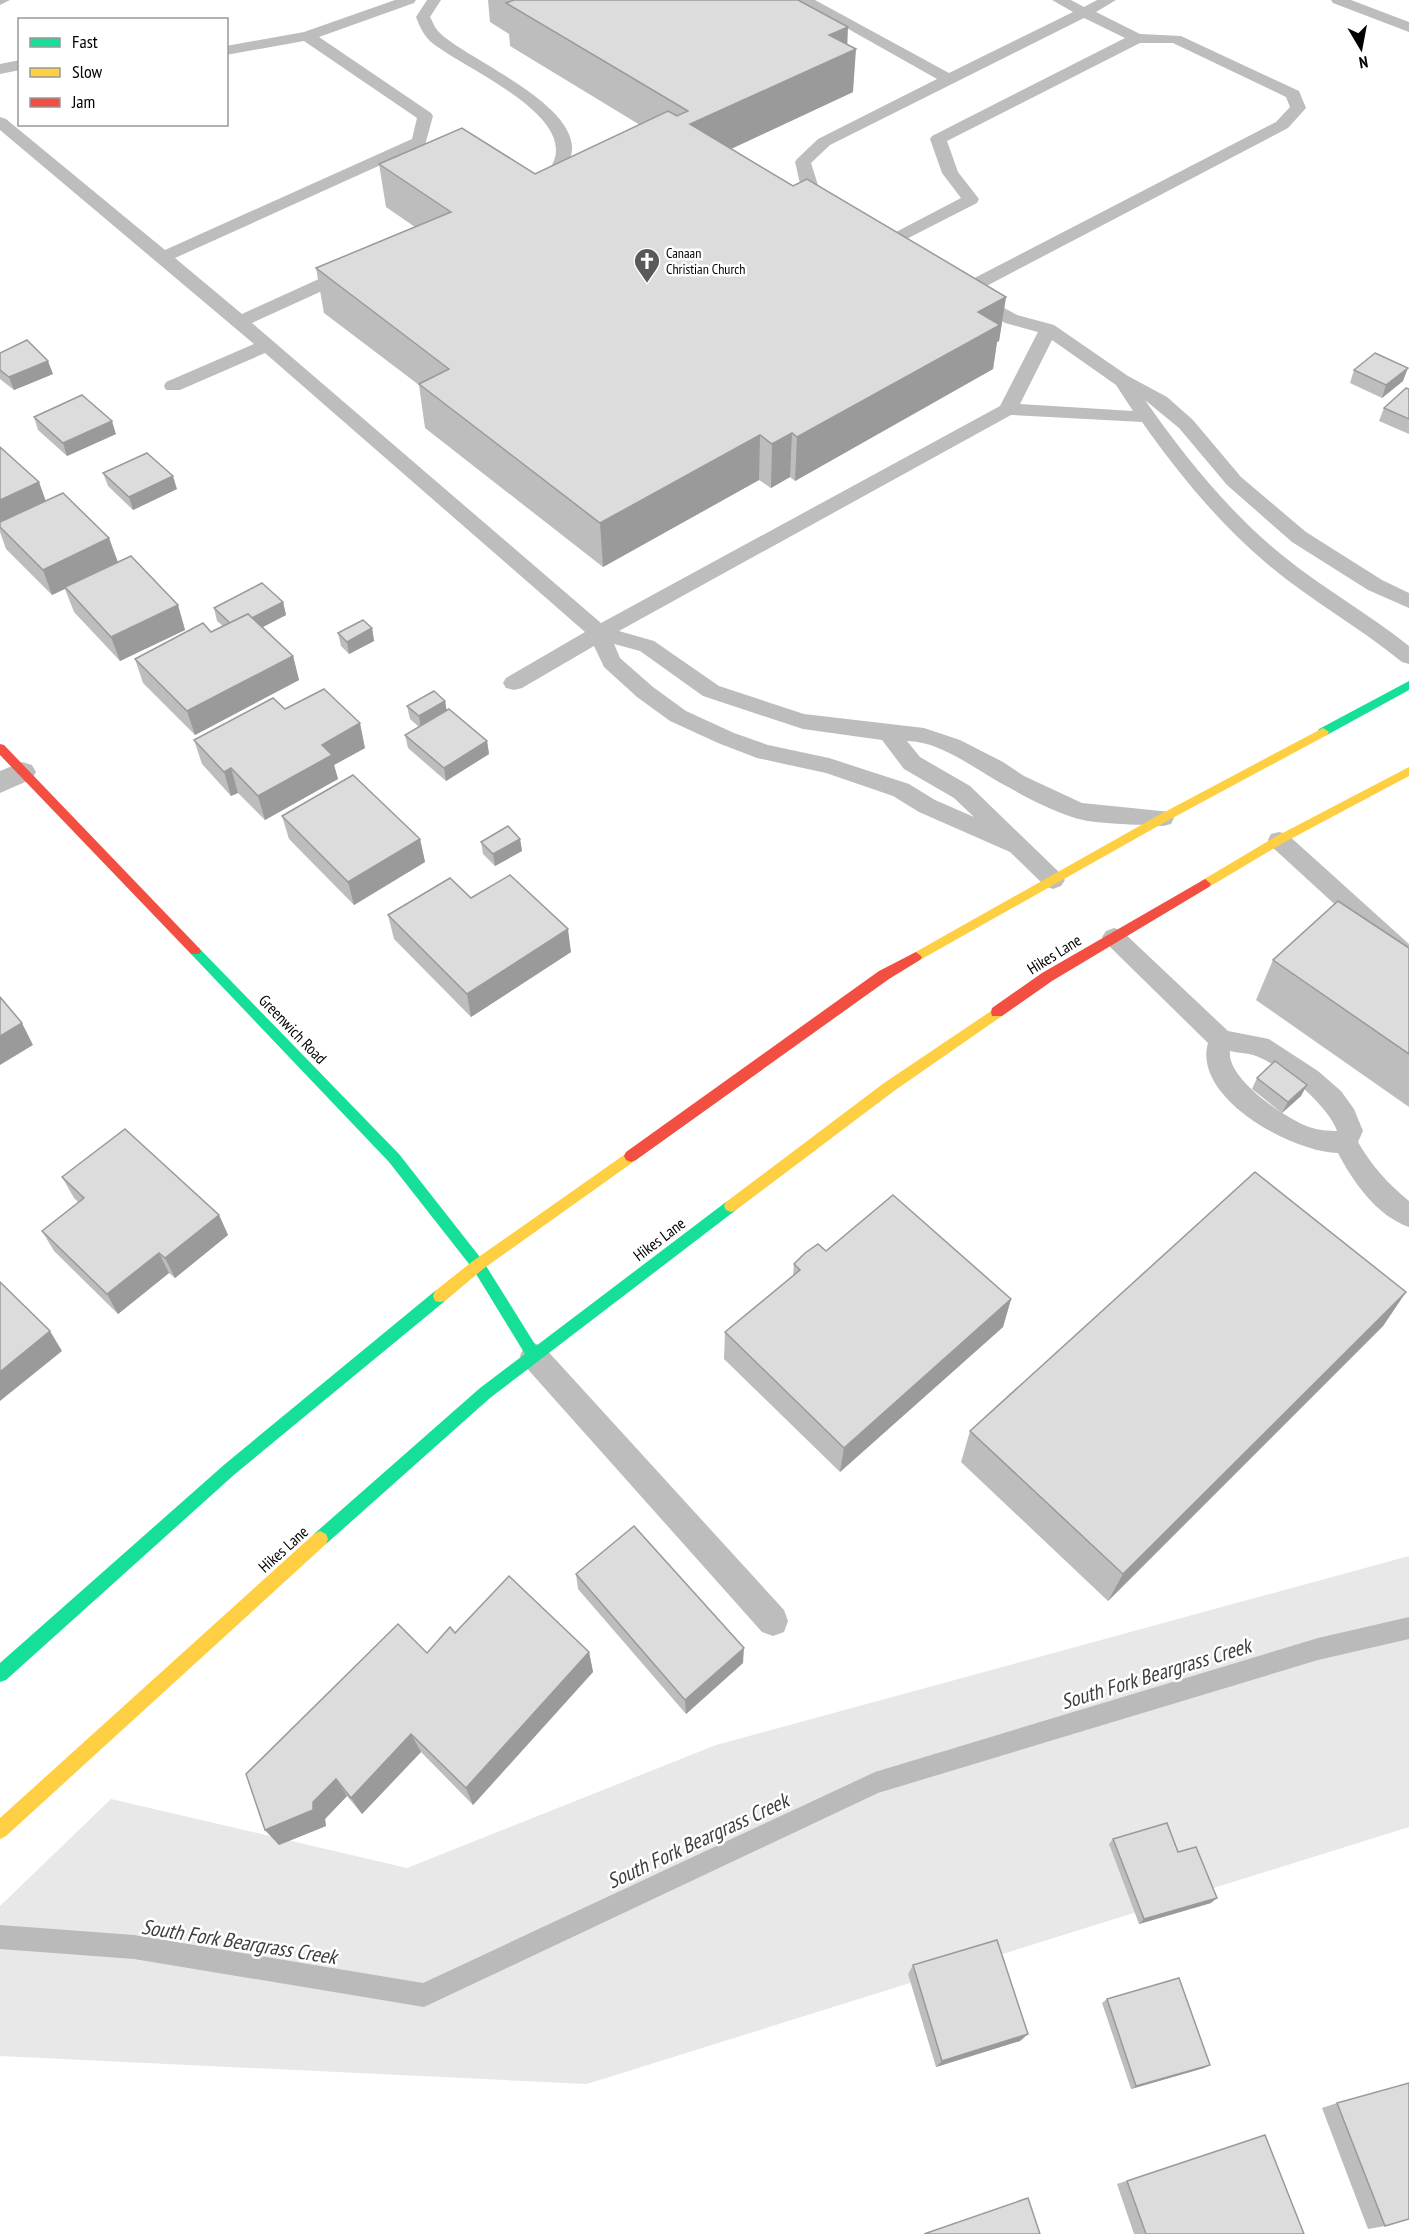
<svg xmlns="http://www.w3.org/2000/svg" width="1409" height="2234" font-family="'PT Sans Narrow',sans-serif">
<rect width="100%" height="100%" fill="#fff"/>
<polygon fill="#e8e8e8" points="1409,1556 1409,1827 587,2084 0,2056 0,1906 111,1799 407,1868 716,1745"/>
<g fill="none" stroke-linecap="round" stroke-linejoin="round">
<polygon fill="#bababa" fill-rule="evenodd" points="1409,1617 1409,1639 1318,1660 878,1793 424,2007 134,1959 0,1949 0,1925 134,1935 423,1983 875,1772 1318,1638"/>
<g fill="#bdbdbd" fill-rule="evenodd">
<polygon points="0,0 10,0 0,5"/>
<path d="M 395,0 L 416,0 L 414,3 L 319,37 L 431,113 L 433,116 L 425,145 L 175,258 L 242,314 L 343,268 L 355,268 L 358,272 L 355,276 L 252,323 L 601,623 L 1000,406 L 1038,332 L 1005,323 L 968,301 L 966,295 L 957,295 L 954,291 L 957,287 L 1276,122 L 1290,107 L 1286,97 L 1173,43 L 1140,43 L 947,141 L 958,172 L 979,199 L 977,203 L 881,252 L 875,251 L 872,247 L 875,243 L 961,198 L 942,173 L 930,139 L 932,136 L 1125,38 L 1084,18 L 830,145 L 811,163 L 823,201 L 831,210 L 823,215 C 802,210 800,180 795,162 L 797,159 L 818,139 L 937,79 L 797,0 L 815,0 L 949,73 L 1073,12 L 1052,0 L 1071,0 L 1084,7 L 1097,0 L 1116,0 L 1096,12 L 1140,34 L 1181,36 L 1299,91 L 1306,108 L 1288,128 L 975,292 L 1017,315 L 1054,325 L 1128,376 L 1167,397 L 1193,420 L 1241,477 L 1306,532 L 1382,580 L 1409,593 L 1409,608 L 1368,590 L 1292,542 L 1227,485 L 1179,428 L 1145,400 C 1184,456 1229,512 1282,555 C 1322,588 1368,613 1409,646 L 1409,664 L 1402,662 C 1358,626 1308,599 1265,562 C 1218,522 1178,473 1142,422 L 1011,415 L 619,631 L 654,641 L 719,686 L 804,714 L 924,728 L 960,740 L 1003,762 L 1024,776 L 1082,803 L 1171,812 L 1174,818 L 1171,824 L 1163,826 C 1138,824 1094,825 1072,817 C 1051,810 1029,799 1010,788 C 980,773 942,741 907,741 L 920,757 L 970,786 L 1061,874 L 1065,880 L 1061,886 L 1053,889 L 1045,886 L 1010,852 L 919,812 L 893,796 L 826,773 L 757,758 L 718,743 L 670,721 L 637,697 L 604,667 L 594,646 L 522,688 L 514,690 L 506,688 L 503,683 L 506,678 L 585,632 L 265,353 L 180,390 L 166,390 L 164,386 L 166,382 L 254,344 L 0,130 L 0,117 L 6,119 L 165,250 L 412,139 L 417,118 L 304,41 L 226,55 L 226,46 L 304,32 ZM 1052,340 L 1116,385 L 1133,411 L 1020,404 ZM 614,644 L 640,651 L 703,696 L 803,729 L 882,740 L 904,769 L 954,798 L 974,817 L 935,800 L 909,784 L 829,758 L 768,745 L 734,733 L 686,711 L 653,687 L 620,658 Z"/>
<path d="M 427,0 L 441,0 L 430,17 C 433,22 435,29 440,33 C 467,61 611,116 562,172 C 555,181 543,190 531,188 L 529,184 C 535,176 548,173 553,163 C 576,113 458,66 430,41 C 423,34 419,25 416,17 Z"/>
<polygon points="1331,0 1351,0 1409,22 1409,32 1333,3"/>
<polygon points="20,60 20,70 0,74 0,64"/>
<polygon points="1279,832 1287,834 1409,944 1409,967 1401,965 1271,846 1268,840 1271,834"/>
<path d="M 1114,928 L 1122,931 L 1228,1031 L 1269,1039 L 1318,1071 L 1341,1091 L 1354,1109 L 1363,1131 L 1358,1142 C 1371,1165 1388,1184 1409,1201 L 1409,1227 C 1377,1216 1353,1182 1338,1153 C 1292,1152 1192,1098 1208,1043 L 1106,943 L 1102,937 L 1106,931 ZM 1230,1051 C 1238,1053 1246,1053 1253,1055 C 1278,1062 1330,1107 1337,1131 C 1328,1131 1318,1130 1309,1127 C 1286,1119 1226,1078 1230,1051 Z"/>
<polygon points="534,1343 544,1347 784,1610 788,1621 784,1632 773,1636 762,1632 524,1365 520,1356 524,1347"/>
</g>
<polygon fill="#bdbdbd" fill-rule="evenodd" points="22,762 32,765 36,772 32,779 0,793 0,771"/>
<g fill="#16e098" fill-rule="evenodd">
<polygon points="1409,681 1409,690 1327,735 1323,736 1317,732 1319,729"/>
<polygon points="195,946 199,948 399,1154 483,1261 536,1346 726,1202 731,1200 736,1202 738,1206 736,1210 490,1398 326,1544 320,1547 314,1544 312,1539 314,1534 480,1388 525,1354 473,1269 389,1162 191,954 189,951"/>
<polygon points="440,1290 445,1291 447,1296 445,1301 235,1474 6,1680 0,1682 0,1663 225,1464 435,1291"/>
</g>
<g fill="#ffcf43" fill-rule="evenodd">
<polygon points="1323,728 1329,732 1327,735 1167,821 920,960 912,960 910,957 912,954 1159,815"/>
<polygon points="1409,767 1409,776 1283,843 1209,887 1201,887 1199,884 1201,881 1275,837"/>
<polygon points="997,1007 1002,1008 1003,1012 1002,1016 894,1091 736,1210 731,1212 726,1210 724,1206 726,1202 884,1083"/>
<polygon points="631,1150 636,1152 638,1156 636,1160 483,1269 445,1301 440,1302 435,1301 433,1296 435,1291 473,1261"/>
<polygon points="320,1531 326,1534 328,1539 326,1544 6,1836 0,1839 0,1818 314,1534"/>
</g>
<g fill="#f24e42" fill-rule="evenodd">
<polygon points="0,744 4,745 199,948 201,951 199,954 191,954 0,755"/>
<polygon points="1205,879 1211,884 1209,887 1052,981 1002,1016 992,1016 991,1012 992,1008 1042,973"/>
<polygon points="916,952 922,957 920,960 889,979 636,1160 631,1162 626,1160 624,1156 626,1152 879,971"/>
</g>
</g>
<g fill="#bdbdbd">
<polygon points="488,0 798,0 847,44 853,92 731,149 793,186 1006,297 999,341 997,342 993,369 795,481 790,477 771,488 759,480 603,567 425,428 419,385 324,313 316,268 415,227 386,207 379,164 535,174 640,125 510,46 509,34 490,22"/>
<polygon points="0,353 53,374 14,390 0,379"/>
<polygon points="1354,370 1403,381 1382,398 1350,383"/>
<polygon points="1409,389 1409,434 1379,421 1384,408"/>
<polygon points="34,417 116,434 67,456 38,430"/>
<polygon points="0,447 46,501 109,538 118,562 178,605 185,630 120,661 74,612 65,589 52,595 6,549 0,532"/>
<polygon points="103,473 177,489 133,510 108,486"/>
<polygon points="283,602 286,615 262,627 293,656 299,680 195,735 143,683 135,659 211,632 223,626 217,621 214,608"/>
<polygon points="372,628 374,641 349,654 341,646 338,633"/>
<polygon points="445,701 447,711 487,741 489,754 446,781 408,748 405,735 419,727 410,719 407,706"/>
<polygon points="285,709 365,748 334,765 338,779 265,820 238,793 231,796 202,764 194,740"/>
<polygon points="282,816 420,839 425,862 354,905 289,839"/>
<polygon points="520,839 522,851 495,866 483,854 481,842"/>
<polygon points="471,898 571,952 471,1017 394,939 388,915"/>
<polygon points="1409,948 1409,1107 1256,1000 1273,960"/>
<polygon points="1257,1078 1301,1096 1282,1113 1252,1089"/>
<polygon points="62,1177 219,1215 228,1235 175,1278 169,1273 118,1314 54,1251 42,1231 78,1202 74,1198"/>
<polygon points="826,1251 1011,1299 1003,1327 840,1472 724,1359 725,1332 793,1276 794,1264"/>
<polygon points="1406,1292 1383,1326 1108,1601 961,1462 970,1431"/>
<polygon points="576,1574 743,1663 686,1714 578,1589"/>
<polygon points="455,1633 589,1652 593,1672 473,1805 421,1752 362,1814 347,1796 325,1819 326,1826 279,1845 265,1830 427,1653"/>
<polygon points="1113,1839 1178,1852 1211,1903 1139,1924 1109,1844"/>
<polygon points="913,1965 1028,2034 1020,2041 936,2067 908,1974"/>
<polygon points="1107,1999 1204,2068 1131,2089 1102,2003"/>
<polygon points="1337,2103 1385,2226 1368,2229 1322,2108"/>
<polygon points="1265,2135 1304,2234 1134,2234 1117,2184"/>
</g>
<g fill="#9a9a9a">
<polygon points="848,27 847,53 856,49 853,92 690,168 690,124 829,35"/>
<polygon points="1006,297 999,341 997,342 993,369 795,481 797,437 978,312"/>
<polygon points="48,361 53,374 14,390 9,377"/>
<polygon points="1408,368 1403,381 1382,398 1386,385"/>
<polygon points="112,421 116,434 67,456 63,443"/>
<polygon points="792,433 790,477 771,488 772,444"/>
<polygon points="760,435 759,480 603,567 600,523"/>
<polygon points="173,476 177,489 133,510 129,497"/>
<polygon points="39,482 48,507 0,527 0,500"/>
<polygon points="109,538 118,563 52,595 43,570"/>
<polygon points="283,602 286,615 238,640 235,627"/>
<polygon points="178,605 185,630 120,661 111,637"/>
<polygon points="372,628 374,641 349,654 347,642"/>
<polygon points="293,656 299,680 195,735 187,711"/>
<polygon points="445,701 447,714 421,729 419,716"/>
<polygon points="360,723 365,748 334,765 338,779 265,820 258,796 322,745"/>
<polygon points="487,741 489,754 446,781 444,768"/>
<polygon points="231,768 238,793 231,796 224,772"/>
<polygon points="420,839 425,862 354,905 348,882"/>
<polygon points="520,839 522,851 495,866 493,854"/>
<polygon points="568,929 571,952 471,1017 467,994"/>
<polygon points="22,1023 33,1045 0,1065 0,1036"/>
<polygon points="1307,1085 1301,1096 1282,1113 1288,1102"/>
<polygon points="219,1215 228,1235 175,1278 165,1258"/>
<polygon points="159,1253 169,1273 118,1314 107,1294"/>
<polygon points="1406,1292 1383,1326 1108,1601 1123,1574"/>
<polygon points="1011,1299 1003,1327 840,1472 844,1448"/>
<polygon points="50,1331 62,1351 0,1401 0,1372"/>
<polygon points="744,1648 743,1663 686,1714 685,1700"/>
<polygon points="589,1652 593,1672 473,1805 466,1788"/>
<polygon points="411,1734 421,1752 362,1814 351,1798"/>
<polygon points="336,1779 347,1796 325,1819 326,1826 279,1845 265,1830 313,1802"/>
<polygon points="1217,1898 1211,1903 1139,1924 1144,1919"/>
<polygon points="1028,2034 1020,2041 936,2067 942,2061"/>
<polygon points="1210,2065 1204,2068 1131,2089 1136,2086"/>
</g>
<g fill="#dcdcdc" stroke="#9a9a9a" stroke-width="1.5">
<polygon points="514,0 798,0 848,27 829,35 856,49 690,124 793,186 807,179 1006,297 978,312 1000,325 797,437 792,433 772,444 760,435 600,523 419,384 449,369 316,268 451,212 379,164 462,128 535,174 668,111 677,116 688,111 506,3"/>
<polygon points="27,340 48,361 9,377 0,370 0,353"/>
<polygon points="1375,353 1408,368 1386,385 1354,370"/>
<polygon points="1406,388 1409,389 1409,419 1384,408"/>
<polygon points="82,395 112,421 63,443 34,417"/>
<polygon points="0,447 39,482 0,500"/>
<polygon points="147,453 173,476 129,497 103,473"/>
<polygon points="63,493 109,538 43,570 0,527 0,522"/>
<polygon points="131,556 178,605 111,637 65,587"/>
<polygon points="262,583 283,602 252,618 248,614 230,623 214,608"/>
<polygon points="248,614 293,656 187,711 135,659 203,623 211,632"/>
<polygon points="363,620 372,628 347,642 338,633"/>
<polygon points="324,689 360,723 322,745 332,755 258,796 231,768 224,772 194,740 273,698 285,709"/>
<polygon points="434,691 445,701 419,716 407,706"/>
<polygon points="449,709 487,741 444,768 405,735"/>
<polygon points="353,775 420,839 348,882 282,816"/>
<polygon points="508,826 520,839 493,854 481,842"/>
<polygon points="510,875 568,929 467,994 388,915 450,878 471,898"/>
<polygon points="1338,901 1409,948 1409,1054 1273,960"/>
<polygon points="0,997 22,1023 0,1036"/>
<polygon points="1275,1061 1307,1085 1288,1102 1257,1078"/>
<polygon points="125,1129 219,1215 165,1258 159,1253 107,1294 42,1231 84,1198 62,1177"/>
<polygon points="1255,1172 1406,1292 1123,1574 970,1431"/>
<polygon points="893,1195 1011,1299 844,1448 725,1332 800,1270 794,1264 805,1253 818,1244 826,1251"/>
<polygon points="0,1282 50,1331 0,1372"/>
<polygon points="634,1526 744,1648 685,1700 576,1574"/>
<polygon points="509,1576 589,1652 466,1788 411,1734 351,1798 336,1779 313,1802 313,1810 265,1830 246,1774 398,1624 427,1653 450,1627 455,1633"/>
<polygon points="1167,1823 1178,1852 1196,1847 1217,1898 1144,1919 1113,1839"/>
<polygon points="997,1940 1028,2034 942,2061 913,1965"/>
<polygon points="1179,1978 1210,2065 1136,2086 1107,1999"/>
<polygon points="1409,2083 1409,2219 1385,2226 1337,2103"/>
<polygon points="1265,2135 1304,2234 1146,2234 1127,2181"/>
<polygon points="1028,2198 1040,2234 924,2234"/>
</g>
<defs>
<g id="church-pin" transform="scale(1.35)"><path d="M0 17L-7.5 6A9.5 9.5 0 1 1 7.5 6Z" fill="#595959" stroke="#fff"/><path d="M-1.2-6h2.4v3.5h3.3v2.4h-3.3V6h-2.4V-.1h-3.3v-2.4h3.3Z" fill="#fff"/></g>
</defs>
<g fill-rule="evenodd">
<use href="#church-pin" x="647" y="261"/>
</g>
<g text-anchor="middle" stroke-width="5" stroke-linejoin="round" paint-order="stroke">
<g font-size="14" fill="#000" stroke="#fff" text-anchor="start">
<text x="666" y="258">Canaan<tspan x="666" dy="16">Christian Church</tspan></text>
</g>
<g font-size="16" fill="#000" stroke="#fff">
<text transform="translate(1054 954) rotate(-32)" y="6">Hikes Lane</text>
<text transform="translate(293 1029) rotate(46)" y="6">Greenwich Road</text>
<text transform="translate(659 1239) rotate(-37)" y="6">Hikes Lane</text>
<text transform="translate(283 1549) rotate(-42)" y="6">Hikes Lane</text>
</g>
<g font-size="21" font-style="italic" fill="#3e3e3e" stroke="#fff">
<text transform="translate(1156 1674) rotate(-17)" y="7">South Fork Beargrass Creek</text>
<text transform="translate(698 1841) rotate(-25)" y="7">South Fork Beargrass Creek</text>
<text transform="translate(239 1942) rotate(9)" y="7">South Fork Beargrass Creek</text>
</g>
</g>
<rect x="18" y="18" width="210" height="108" fill="#ffffff" stroke="#999999" stroke-width="1.5"/>
<rect x="30" y="38" width="30" height="9" fill="#16e098" stroke="#999999" stroke-width="1.5"/>
<text x="72" y="48" font-size="18" fill="#000000">Fast</text>
<rect x="30" y="68" width="30" height="9" fill="#ffcf43" stroke="#999999" stroke-width="1.5"/>
<text x="72" y="78" font-size="18" fill="#000000">Slow</text>
<rect x="30" y="98" width="30" height="9" fill="#f24e42" stroke="#999999" stroke-width="1.5"/>
<text x="72" y="108" font-size="18" fill="#000000">Jam</text>
<g transform="translate(1361 48) rotate(170)" stroke="#ffffff" stroke-width="4.5" paint-order="stroke">
<path d="M0-4.5L10 22L0 15L-10 22Z" fill="#000000"/>
<text y="-9" font-size="16" font-weight="bold" text-anchor="middle" fill="#000000">N</text>
</g>
</svg>
